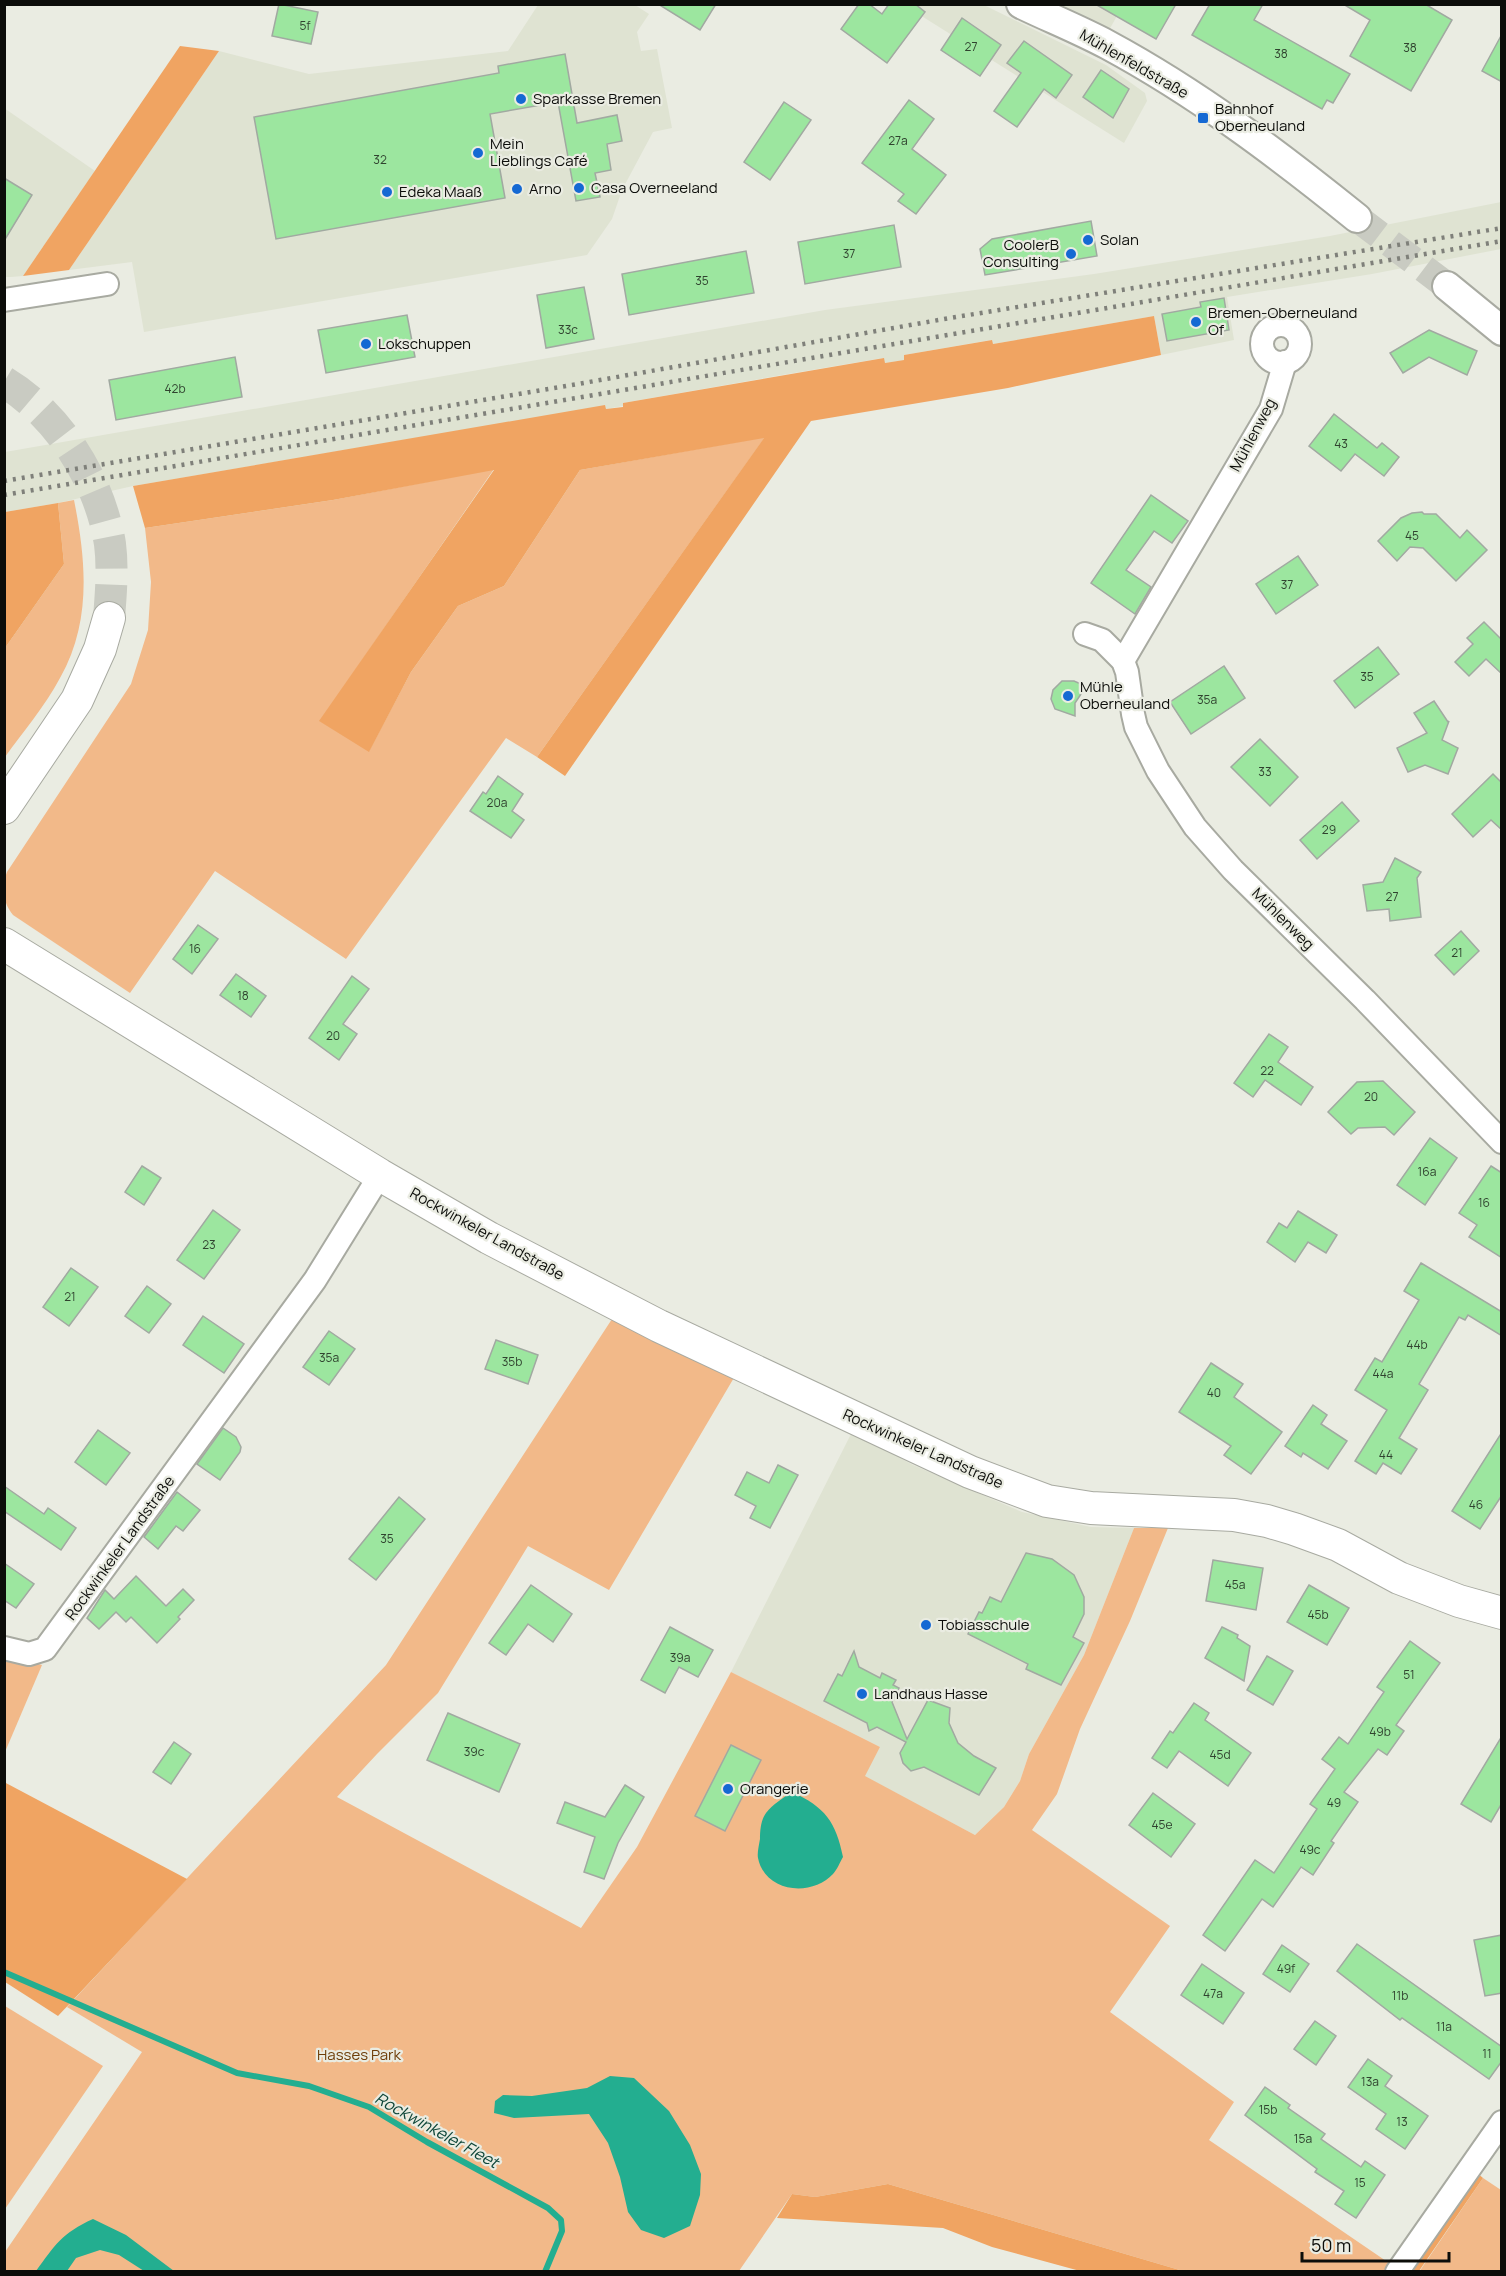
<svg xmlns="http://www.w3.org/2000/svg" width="1506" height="2276" font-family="Manrope,sans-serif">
<rect width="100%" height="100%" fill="#eaece2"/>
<g fill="#dfe3d2">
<polygon points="538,5 635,5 649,14 637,32 641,51 657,49 672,128 653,132 622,190 612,219 587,255 144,332 132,262 69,270 219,51 309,74 508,51"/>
<polygon points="904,5 984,5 1106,65 1145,93 1147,101 1124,143"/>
<polygon points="1051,5 1123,5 1108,32"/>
<polygon points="4,108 95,171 23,276 11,277 4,277"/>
<polygon points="1501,202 1501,249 1372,274 1227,297 1234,340 1161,355 1154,316 993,344 991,340 904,355 905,360 885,363 883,358 782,375 623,403 623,406 606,409 605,406 133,486 58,503 5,512 5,452 825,310 1094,274 1330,236"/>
<polygon points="852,1432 913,1465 1022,1512 1091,1527 1134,1528 1084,1655 1029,1754 1020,1781 1004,1807 975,1835 864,1776 880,1747 731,1672"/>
</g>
<g fill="#f2b989">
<path d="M 765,437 L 537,757 L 506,738 L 346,959 L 215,871 L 130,993 L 13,915 C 3,903 1,887 7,872 L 131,684 L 148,630 L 151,582 L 145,528 L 333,500 L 494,469 L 320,721 L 369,751 L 411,672 L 458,606 L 504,586 L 580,470 Z"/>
<path d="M 74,500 C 86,560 92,622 60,678 C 45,706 23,732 5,757 L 5,648 L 64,564 L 58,503 Z"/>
<polygon points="612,1319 735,1376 609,1590 528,1546 438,1693 377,1754 337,1797 581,1928 637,1847 731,1672 880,1747 865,1776 975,1835 1004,1807 1020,1781 1029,1754 1084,1655 1134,1528 1168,1528 1130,1621 1080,1729 1057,1794 1032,1830 1170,1926 1110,2012 1234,2102 1209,2140 1389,2263 1384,2272 1183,2271 888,2184 815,2197 792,2194 739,2271 5,2272 5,2252 142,2052 67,2007 386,1665"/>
<polygon points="5,1654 42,1665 5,1752"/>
<polygon points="5,2006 103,2066 5,2209"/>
<polygon points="1483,2178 1501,2190 1501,2271 1419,2272"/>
</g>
<g fill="#f0a462">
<polygon points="180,46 219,51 69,270 23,276"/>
<polygon points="1154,316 1161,355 1008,388 811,421 565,776 537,757 764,438 580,470 504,586 458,606 411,672 369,752 319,721 494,470 333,500 145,528 133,486 605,405 606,409 623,407 623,403 884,358 885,363 904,360 904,355 992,340 993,344"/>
<polygon points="58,503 64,564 5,648 5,512"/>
<polygon points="4,1782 187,1879 58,2016 5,1982"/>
<polygon points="1477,2173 1483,2178 1419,2271 1409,2272"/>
<polygon points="888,2184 1183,2271 1080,2271 992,2247 943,2228 777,2218 792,2194 815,2197"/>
</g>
<g fill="#23ae90">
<path d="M 792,1792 C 825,1807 836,1822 843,1857 C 840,1862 837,1870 833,1874 C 812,1897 765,1893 758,1858 C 757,1853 759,1845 760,1839 C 760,1830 761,1820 766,1813 C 773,1804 783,1798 792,1792 Z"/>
<polygon points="610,2076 634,2078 669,2111 690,2145 701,2174 700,2195 690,2226 664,2238 641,2230 628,2212 620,2177 608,2143 589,2114 514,2118 494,2113 495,2101 503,2095 532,2096 587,2088"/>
<path d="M 93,2219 L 126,2235 L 174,2271 L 144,2271 L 119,2255 L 100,2250 L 76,2258 L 67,2271 L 36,2271 C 55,2245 62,2233 93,2219 Z"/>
</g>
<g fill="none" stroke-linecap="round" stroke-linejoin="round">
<polyline stroke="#23ae90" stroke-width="6" points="4,1972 237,2073 309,2086 369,2107 427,2142 548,2208 561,2220 562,2231 545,2272"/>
</g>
<g fill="#9ce69f" stroke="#a1a9a1" stroke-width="1.5">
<polygon points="279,4 318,12 311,44 272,36"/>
<polygon points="658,4 716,4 700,30"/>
<polygon points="859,4 869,4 882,14 889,4 915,4 925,12 887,63 841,29"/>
<polygon points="1095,4 1176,4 1156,39"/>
<polygon points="1210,4 1263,4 1254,20 1350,74 1333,103 1327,100 1322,109 1192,35"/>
<polygon points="1343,4 1425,4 1452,20 1411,91 1350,56 1370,20"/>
<polygon points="962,18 1001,45 980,76 941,50"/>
<polygon points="1502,34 1502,82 1482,71"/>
<polygon points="1024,41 1072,75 1056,98 1044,89 1017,127 994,111 1021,73 1007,63"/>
<polygon points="565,54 577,123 617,115 622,141 607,144 611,170 595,173 600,197 576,201 558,102 490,114 505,198 276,239 254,117 499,73 498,66"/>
<polygon points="1101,70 1129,89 1113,118 1083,97"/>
<polygon points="909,100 934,119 912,149 946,175 916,214 898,201 904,194 862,163"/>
<polygon points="784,102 811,120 770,180 744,162"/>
<polygon points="4,178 32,195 4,241"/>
<polygon points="1091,221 1097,256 985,275 980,249 992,239"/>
<polygon points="894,225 901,267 805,284 798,242"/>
<polygon points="746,251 754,293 629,315 622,274"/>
<polygon points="584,287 594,339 546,348 537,295"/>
<polygon points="1224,298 1229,330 1167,341 1162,314 1201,307 1200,302"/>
<polygon points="407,315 415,357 326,373 318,330"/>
<polygon points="1429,330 1477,351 1467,375 1429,357 1403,373 1390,353"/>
<polygon points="235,357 242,397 116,420 109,380"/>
<polygon points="1334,414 1377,448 1382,443 1399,457 1384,476 1355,454 1341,471 1309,446"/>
<polygon points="1151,495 1188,521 1172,543 1154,531 1126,570 1151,587 1135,614 1091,583"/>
<polygon points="1422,512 1424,514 1436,514 1460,538 1467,530 1487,550 1456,581 1423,548 1410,547 1397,561 1378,541 1401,518 1412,513"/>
<polygon points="1298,556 1318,585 1276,614 1256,584"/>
<polygon points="1484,622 1502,640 1502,674 1486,659 1469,676 1455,662 1473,644 1467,638"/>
<polygon points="1378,647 1399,674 1355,708 1334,681"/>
<polygon points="1224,666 1245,698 1191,734 1170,702"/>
<polygon points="1062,681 1074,681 1081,684 1083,691 1075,703 1075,716 1055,709 1051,699 1053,690"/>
<polygon points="1434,701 1448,722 1449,721 1442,740 1458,748 1448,774 1425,765 1408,772 1397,748 1427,733 1414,713"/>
<polygon points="1260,739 1298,777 1270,806 1231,767"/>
<polygon points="1493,774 1502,783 1502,830 1491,820 1473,837 1452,814"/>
<polygon points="498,776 523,794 512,811 524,820 511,838 470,811 483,792 486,794"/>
<polygon points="1342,802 1359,821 1317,859 1300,840"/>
<polygon points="1395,858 1421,872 1417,878 1421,917 1390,921 1389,909 1367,911 1363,885 1383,882"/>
<polygon points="198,925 218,939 192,974 173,959"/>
<polygon points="1461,931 1479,951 1454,975 1435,955"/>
<polygon points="236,974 266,996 251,1017 220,995"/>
<polygon points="352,976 369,989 343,1024 357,1034 339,1060 309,1038"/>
<polygon points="1269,1034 1288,1047 1278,1062 1313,1087 1301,1105 1265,1080 1253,1097 1234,1083"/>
<polygon points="1383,1081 1415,1112 1394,1135 1385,1127 1358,1128 1351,1134 1328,1112 1357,1082"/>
<polygon points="1430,1138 1457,1158 1425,1205 1397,1185"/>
<polygon points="142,1166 161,1178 144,1205 125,1192"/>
<polygon points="1491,1166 1502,1173 1502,1258 1469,1237 1477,1225 1459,1213"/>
<polygon points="213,1210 240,1230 204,1279 177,1260"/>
<polygon points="1298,1211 1337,1235 1326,1253 1308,1242 1295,1262 1267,1242 1279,1223 1287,1228"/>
<polygon points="1421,1263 1502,1312 1502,1336 1468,1315 1465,1320 1459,1317 1419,1384 1428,1390 1399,1438 1417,1449 1401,1474 1383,1463 1376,1474 1355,1461 1387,1410 1355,1390 1375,1358 1382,1362 1419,1300 1404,1291"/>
<polygon points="71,1268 98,1287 69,1326 43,1307"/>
<polygon points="147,1286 171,1304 149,1333 125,1316"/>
<polygon points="203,1316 244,1344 224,1373 183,1345"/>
<polygon points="329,1331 355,1349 329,1385 303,1367"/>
<polygon points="496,1340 538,1355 528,1384 485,1369"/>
<polygon points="1211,1363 1243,1384 1234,1397 1282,1432 1251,1474 1224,1455 1231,1446 1179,1412"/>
<polygon points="1313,1405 1327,1415 1321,1424 1347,1441 1328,1469 1303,1453 1301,1457 1285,1446"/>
<polygon points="223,1428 236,1437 241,1447 240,1452 220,1480 197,1464"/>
<polygon points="98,1430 130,1453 106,1485 75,1462"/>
<polygon points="1502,1432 1502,1495 1480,1529 1452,1511"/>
<polygon points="778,1465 798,1475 770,1528 750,1518 756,1506 735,1495 747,1472 769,1483"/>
<polygon points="4,1486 44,1514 48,1508 76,1528 61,1550 4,1511"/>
<polygon points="177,1492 200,1510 183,1531 176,1526 158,1549 144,1537"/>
<polygon points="399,1497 425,1519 376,1580 349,1559"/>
<polygon points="1026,1553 1052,1559 1074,1575 1084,1597 1084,1614 1073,1637 1084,1643 1061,1685 1026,1669 1028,1664 968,1634 979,1612 982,1613 990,1597 1001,1602"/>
<polygon points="1213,1560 1263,1568 1256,1610 1206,1601"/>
<polygon points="4,1563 34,1584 16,1608 4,1600"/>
<polygon points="136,1576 166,1606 183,1589 194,1600 178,1617 180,1619 157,1643 131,1617 126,1622 116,1612 99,1629 87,1618 105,1590 114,1599"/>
<polygon points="531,1585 572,1614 553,1642 528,1624 506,1655 489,1643"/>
<polygon points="1309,1585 1349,1608 1327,1645 1287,1622"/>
<polygon points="670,1627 713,1650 698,1677 679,1667 665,1693 641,1680"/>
<polygon points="1222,1627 1238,1635 1237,1638 1250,1646 1244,1681 1205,1658"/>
<polygon points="1410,1641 1440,1663 1396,1725 1404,1731 1387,1755 1378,1749 1344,1792 1358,1802 1331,1841 1334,1843 1313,1875 1301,1867 1273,1907 1262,1899 1225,1951 1203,1935 1255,1860 1274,1873 1317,1809 1310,1804 1335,1769 1322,1759 1339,1737 1348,1744 1384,1692 1377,1687"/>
<polygon points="854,1651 859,1667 880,1678 882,1673 896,1680 893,1685 899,1688 892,1702 907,1739 928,1700 950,1708 949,1723 958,1743 974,1756 996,1768 979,1795 924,1767 911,1771 903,1763 900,1753 906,1742 877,1727 869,1731 867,1723 824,1701 838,1674 842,1676"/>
<polygon points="1267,1656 1293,1671 1273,1705 1247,1690"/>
<polygon points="1194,1703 1209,1713 1205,1720 1251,1753 1228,1786 1179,1751 1167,1768 1152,1758 1170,1731 1173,1733"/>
<polygon points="448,1713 520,1744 499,1792 427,1760"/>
<polygon points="1502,1736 1502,1803 1491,1822 1461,1804"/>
<polygon points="174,1742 191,1754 171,1784 153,1772"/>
<polygon points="731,1745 761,1760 725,1831 695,1816"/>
<polygon points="625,1785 644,1797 618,1843 604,1879 584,1872 595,1837 557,1823 565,1802 605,1817"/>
<polygon points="1153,1793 1195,1824 1171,1857 1129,1825"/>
<polygon points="1502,1935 1502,1993 1485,1996 1474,1940"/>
<polygon points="1357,1944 1502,2047 1502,2061 1489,2079 1402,2018 1400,2020 1337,1971"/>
<polygon points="1282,1945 1309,1964 1290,1992 1263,1974"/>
<polygon points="1202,1964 1244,1993 1223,2024 1181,1995"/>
<polygon points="1315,2021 1336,2036 1316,2065 1294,2049"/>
<polygon points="1368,2059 1392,2076 1385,2086 1428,2116 1405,2149 1376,2129 1386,2114 1348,2087"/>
<polygon points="1265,2087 1290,2105 1288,2108 1325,2134 1321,2139 1361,2167 1365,2161 1385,2175 1356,2218 1335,2204 1344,2191 1315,2172 1317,2169 1245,2115"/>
</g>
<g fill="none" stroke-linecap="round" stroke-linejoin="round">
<polyline stroke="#c9cbc2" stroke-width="28" stroke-dasharray="28 14" stroke-linecap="butt" points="1357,218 1447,286"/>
<path stroke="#c9cbc2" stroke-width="32" stroke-dasharray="32 16" stroke-linecap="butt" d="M 4,382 C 59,415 100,481 110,544 C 113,568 111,593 109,618"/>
<g stroke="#a8aaa1" stroke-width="26">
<g id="minor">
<polyline points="4,300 107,284"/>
<circle cx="1281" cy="344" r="19"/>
<polyline points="1085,634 1102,640 1123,661 1127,672 1133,714 1136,727 1158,771 1195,827 1233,870 1365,1000 1502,1142"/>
<polyline points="1123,661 1271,409 1285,362"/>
<polyline points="4,1648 29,1654 45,1649 315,1280 380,1175"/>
<polyline points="1397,2272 1502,2122"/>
</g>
</g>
<g stroke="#a8aaa1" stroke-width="32">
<g id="tertiary">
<path d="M 1021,4 C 1050,18 1080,30 1108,45 C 1197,93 1279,155 1357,218"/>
<polyline points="1447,286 1502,331"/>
</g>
</g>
<g stroke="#a8aaa1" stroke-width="34">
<g id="secondary">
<polyline points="4,808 77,700 100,649 109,618"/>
<polyline points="4,944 380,1175 489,1238 659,1326 970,1472 1047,1501 1091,1508 1234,1515 1267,1521 1294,1529 1338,1545 1399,1578 1459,1601 1502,1613"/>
</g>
</g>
<use href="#minor" stroke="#fff" stroke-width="22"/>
<use href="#tertiary" stroke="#fff" stroke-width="28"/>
<use href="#secondary" stroke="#fff" stroke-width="32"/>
<g stroke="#7f807a" stroke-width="4.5" stroke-dasharray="3 6" stroke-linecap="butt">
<polyline points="4,481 572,385 950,318 1502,228"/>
<polyline points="4,495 1502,241"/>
</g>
</g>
<g fill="#1569d3" stroke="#eaece2" stroke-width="2">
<circle cx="521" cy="99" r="6"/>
<rect x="1197" y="112" width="12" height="12" rx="3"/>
<circle cx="478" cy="153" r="6"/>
<circle cx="579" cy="188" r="6"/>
<circle cx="517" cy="189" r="6"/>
<circle cx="387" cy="192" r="6"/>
<circle cx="1088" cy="240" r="6"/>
<circle cx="1071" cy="254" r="6"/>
<circle cx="1196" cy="322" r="6"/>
<circle cx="366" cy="344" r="6"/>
<circle cx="1068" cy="696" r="6"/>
<circle cx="926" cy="1625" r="6"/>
<circle cx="862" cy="1694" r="6"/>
<circle cx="728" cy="1789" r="6"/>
</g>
<g text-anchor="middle" stroke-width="4.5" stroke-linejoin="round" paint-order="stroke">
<g font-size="12" fill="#30432f">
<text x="305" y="30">5f</text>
<text x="971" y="51">27</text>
<text x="1410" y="52">38</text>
<text x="1281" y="58">38</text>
<text x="898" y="145">27a</text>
<text x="380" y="164">32</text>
<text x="849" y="258">37</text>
<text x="702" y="285">35</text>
<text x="568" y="334">33c</text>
<text x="175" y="393">42b</text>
<text x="1341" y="448">43</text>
<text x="1412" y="540">45</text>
<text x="1287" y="589">37</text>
<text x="1367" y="681">35</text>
<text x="1207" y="704">35a</text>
<text x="1265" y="776">33</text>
<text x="497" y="807">20a</text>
<text x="1329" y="834">29</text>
<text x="1392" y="901">27</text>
<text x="195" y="953">16</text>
<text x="1457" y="957">21</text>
<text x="243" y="1000">18</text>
<text x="333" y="1040">20</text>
<text x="1267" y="1075">22</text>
<text x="1371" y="1101">20</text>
<text x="1427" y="1176">16a</text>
<text x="1484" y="1207">16</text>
<text x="209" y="1249">23</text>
<text x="70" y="1301">21</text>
<text x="1417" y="1349">44b</text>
<text x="329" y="1362">35a</text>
<text x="512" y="1366">35b</text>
<text x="1383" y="1378">44a</text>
<text x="1214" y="1397">40</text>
<text x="1386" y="1459">44</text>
<text x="1476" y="1509">46</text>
<text x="387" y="1543">35</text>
<text x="1235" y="1589">45a</text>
<text x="1318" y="1619">45b</text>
<text x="680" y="1662">39a</text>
<text x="1409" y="1679">51</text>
<text x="1380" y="1736">49b</text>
<text x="474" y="1756">39c</text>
<text x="1220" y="1759">45d</text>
<text x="1334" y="1807">49</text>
<text x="1162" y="1829">45e</text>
<text x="1310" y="1854">49c</text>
<text x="1286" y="1973">49f</text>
<text x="1213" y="1998">47a</text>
<text x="1400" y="2000">11b</text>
<text x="1444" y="2031">11a</text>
<text x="1487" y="2058">11</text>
<text x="1370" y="2086">13a</text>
<text x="1268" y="2114">15b</text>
<text x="1402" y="2126">13</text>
<text x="1303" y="2143">15a</text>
<text x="1360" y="2187">15</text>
</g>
<g font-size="15" fill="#0c0d0a" stroke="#eaece2">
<text transform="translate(1134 64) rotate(30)" y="5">Mühlenfeldstraße</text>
<text transform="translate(1253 435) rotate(-62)" y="5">Mühlenweg</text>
<text transform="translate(1283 919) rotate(45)" y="5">Mühlenweg</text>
<text transform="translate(487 1234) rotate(29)" y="5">Rockwinkeler Landstraße</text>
<text transform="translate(923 1449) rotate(24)" y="5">Rockwinkeler Landstraße</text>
<text transform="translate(120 1548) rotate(-54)" y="5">Rockwinkeler Landstraße</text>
</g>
<g font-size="15" fill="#0c0d0a" stroke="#eaece2" text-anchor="start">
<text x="533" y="104">Sparkasse Bremen</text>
<text x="1215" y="114">Bahnhof<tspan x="1215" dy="17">Oberneuland</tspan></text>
<text x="490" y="149">Mein<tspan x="490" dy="17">Lieblings Café</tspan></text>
<text x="591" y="193">Casa Overneeland</text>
<text x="529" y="194">Arno</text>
<text x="399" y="197">Edeka Maaß</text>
<text x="1100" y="245">Solan</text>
<text x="1059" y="250" text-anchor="end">CoolerB<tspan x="1059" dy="17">Consulting</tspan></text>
<text x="1208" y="318">Bremen-Oberneuland<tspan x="1208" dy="17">Of</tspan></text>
<text x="378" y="349">Lokschuppen</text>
<text x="1080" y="692">Mühle<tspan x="1080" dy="17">Oberneuland</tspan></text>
<text x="938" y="1630">Tobiasschule</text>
<text x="874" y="1699">Landhaus Hasse</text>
<text x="740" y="1794">Orangerie</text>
</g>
<g font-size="15" fill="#6f3e09" stroke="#eaece2">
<text x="359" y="2060">Hasses Park</text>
</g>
<g font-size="16" font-style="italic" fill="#0e4639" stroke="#eaece2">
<text transform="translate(437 2130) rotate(29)" y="6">Rockwinkeler Fleet</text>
</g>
</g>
<rect width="1506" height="2276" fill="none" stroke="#0c0d0a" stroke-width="12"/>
<path d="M1302 2252v9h147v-9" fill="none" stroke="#0c0d0a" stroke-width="3"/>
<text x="1311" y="2252" font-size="18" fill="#0c0d0a" stroke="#eaece2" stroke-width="4.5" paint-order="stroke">50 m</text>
</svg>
